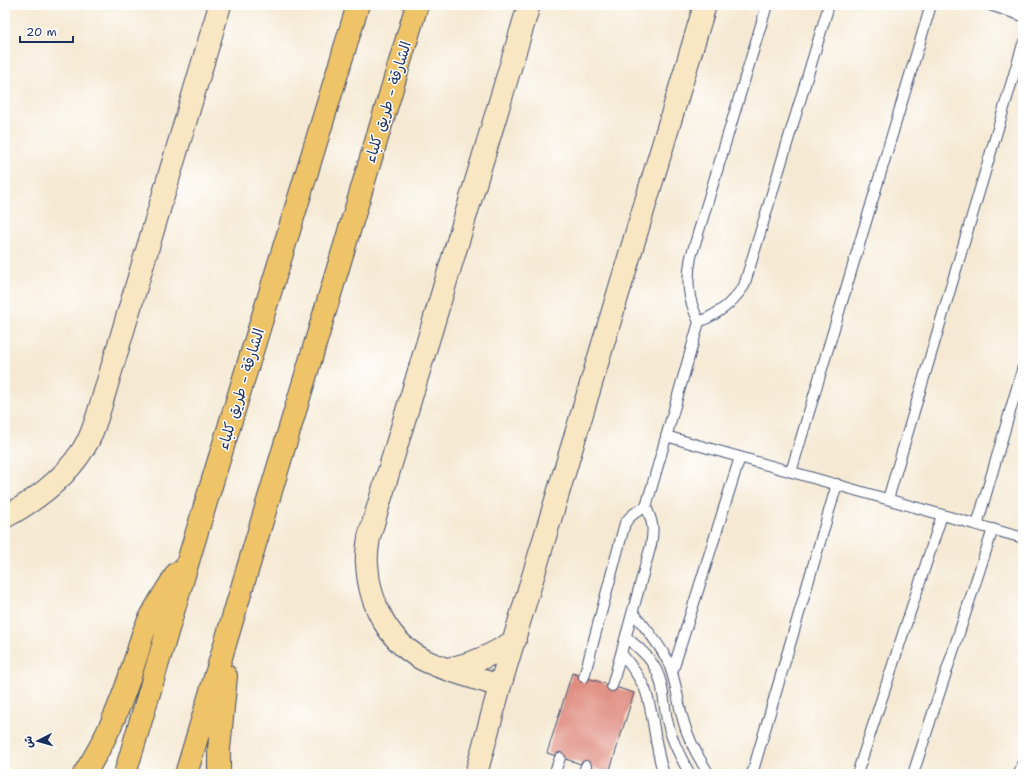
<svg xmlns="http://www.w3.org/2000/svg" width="1028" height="779" viewBox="0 0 1028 779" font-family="'Shantell Sans','Playpen Sans Arabic',sans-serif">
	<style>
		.building { fill: #e08e82 }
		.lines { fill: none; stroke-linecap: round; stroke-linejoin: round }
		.lane-casing { stroke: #3c4b70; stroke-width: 12 }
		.secondary-casing { stroke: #3c4b70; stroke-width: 24 }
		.highway-casing { stroke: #3c4b70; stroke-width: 24 }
		.lane { stroke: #fff; stroke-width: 10 }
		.secondary { stroke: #f9e7c3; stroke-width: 22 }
		.highway { stroke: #efc469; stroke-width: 22 }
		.labels { text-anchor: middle; stroke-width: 3; stroke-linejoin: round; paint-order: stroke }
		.street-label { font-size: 15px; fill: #1b2f5e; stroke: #fff }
	</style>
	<rect width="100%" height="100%" fill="#fff"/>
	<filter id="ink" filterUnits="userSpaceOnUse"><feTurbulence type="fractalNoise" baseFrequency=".025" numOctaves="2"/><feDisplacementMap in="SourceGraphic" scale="8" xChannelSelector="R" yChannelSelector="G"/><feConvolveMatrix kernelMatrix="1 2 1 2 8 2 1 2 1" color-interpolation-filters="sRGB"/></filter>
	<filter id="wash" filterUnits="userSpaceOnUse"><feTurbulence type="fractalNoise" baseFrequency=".012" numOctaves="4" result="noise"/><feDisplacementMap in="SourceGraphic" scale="16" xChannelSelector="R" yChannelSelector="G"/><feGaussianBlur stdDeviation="0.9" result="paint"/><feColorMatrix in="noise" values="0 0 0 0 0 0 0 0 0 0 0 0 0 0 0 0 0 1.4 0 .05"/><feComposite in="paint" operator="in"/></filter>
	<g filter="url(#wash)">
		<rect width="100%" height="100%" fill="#f5e9d3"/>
		<g id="blocks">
			<path class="building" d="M 572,673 L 634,693 L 609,773 L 547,753 Z"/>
		</g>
	</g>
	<g filter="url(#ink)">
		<use href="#blocks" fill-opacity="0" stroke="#3c4b70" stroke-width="1"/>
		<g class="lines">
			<defs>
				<path id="lane" d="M 990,5 L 1023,16
					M 699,322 C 720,313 731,304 744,286 L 829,5
					M 666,436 L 1023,538
					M 791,472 L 931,5
					M 888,499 L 1023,44
					M 977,525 L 1023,367
					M 633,612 C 645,628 660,644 668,662 C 676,679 677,698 682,716 C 687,737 697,756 709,774
					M 626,637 C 635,645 646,653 652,663 C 664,680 663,700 667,720 C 671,739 680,757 690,774
					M 621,653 C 630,664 639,676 645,689 C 655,716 654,747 664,774
					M 672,673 L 740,457
					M 584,677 L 625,523 C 631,515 636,511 646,507
					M 612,686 L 651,545 C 654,529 653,522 646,507 L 699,322 C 688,299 686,283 691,257 L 767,5
					M 554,774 L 560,758
					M 583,774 L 586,766
					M 752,774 L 837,484
					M 857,774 L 942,515
					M 913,774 L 993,529
					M 1019,774 L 1023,762"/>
				<path id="secondary" d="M 5,517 C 40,498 71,474 89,439 C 95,426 99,411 103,398 L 220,5
					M 447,669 C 473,664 494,655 515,640
					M 500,686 C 476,678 451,672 428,662 C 390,645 369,605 367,564 C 366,555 368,546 369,537 L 529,5
					M 476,774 L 500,686 L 705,5"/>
				<path id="highway" d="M 84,774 C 107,739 123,700 135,660 C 138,652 140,642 143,634 C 151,612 165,593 177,573
					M 125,774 L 192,548 L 358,5
					M 186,774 L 417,5
					M 219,774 L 219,749 L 226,676"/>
			</defs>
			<use href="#lane" class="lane-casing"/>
			<use href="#secondary" class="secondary-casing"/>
			<use href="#highway" class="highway-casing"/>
			<use href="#lane" class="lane"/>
			<use href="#secondary" class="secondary"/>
			<use href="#highway" class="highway"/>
		</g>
	</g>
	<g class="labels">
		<g class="street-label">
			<text transform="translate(388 102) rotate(-73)" y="5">الشارقة - طريق كلباء</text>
			<text transform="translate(241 389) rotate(-73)" y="5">الشارقة - طريق كلباء</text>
		</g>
	</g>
	<rect width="1028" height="779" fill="none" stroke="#fff" stroke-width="20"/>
	<g transform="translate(38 741) rotate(264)" stroke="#ffffff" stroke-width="3" paint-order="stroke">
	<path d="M0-3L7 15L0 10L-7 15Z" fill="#1b2f5e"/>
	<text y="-6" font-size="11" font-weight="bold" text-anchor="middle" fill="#1b2f5e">ش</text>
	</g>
	<path d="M20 36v6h53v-6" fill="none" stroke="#1b2f5e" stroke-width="2"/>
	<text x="26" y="36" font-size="12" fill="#1b2f5e" stroke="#ffffff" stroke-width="3" paint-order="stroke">20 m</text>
</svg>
